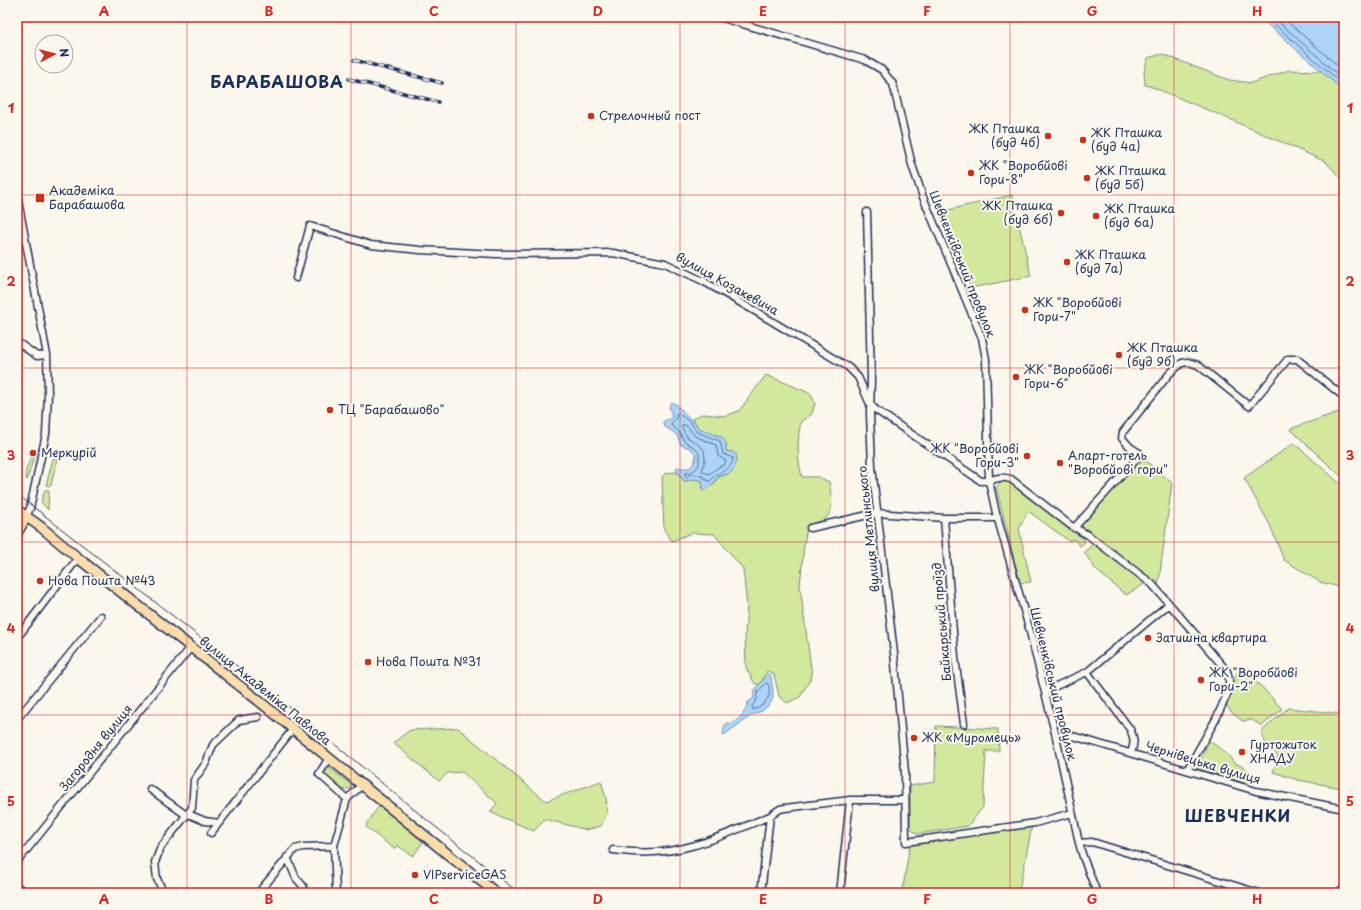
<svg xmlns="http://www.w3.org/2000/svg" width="1361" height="910" viewBox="0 0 1361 910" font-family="'Playpen Sans',sans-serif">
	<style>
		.green { fill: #d2e89d; stroke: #768c7e }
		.water { fill: #add4f7; stroke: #7392ba }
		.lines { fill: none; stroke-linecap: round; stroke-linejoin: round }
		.shore { stroke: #55719b; stroke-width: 1 }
		.minor-casing { stroke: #1b2f5e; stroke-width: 9 }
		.primary-casing { stroke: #1b2f5e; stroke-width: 12 }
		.minor { stroke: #fbf7ec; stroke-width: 6 }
		.primary { stroke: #faddab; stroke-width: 9 }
		.tram { stroke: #1b2f5e; stroke-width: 1 }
		.rail-casing { stroke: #1b2f5e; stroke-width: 3.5 }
		.rail { stroke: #fbf7ec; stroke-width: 2; stroke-dasharray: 6; stroke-linecap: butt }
		.grid { fill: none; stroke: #d62828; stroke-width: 1; stroke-opacity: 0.55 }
		.poi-dot { fill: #c8321e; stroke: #fbf7ec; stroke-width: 1.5 }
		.labels { text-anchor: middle; stroke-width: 4; stroke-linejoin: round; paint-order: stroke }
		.poi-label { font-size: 12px; fill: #1b2f5e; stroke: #fbf7ec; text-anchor: start }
		.street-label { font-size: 12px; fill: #1b2f5e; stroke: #fbf7ec }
		.district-label { font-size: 16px; font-weight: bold; letter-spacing: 1px; fill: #1b2f5e; stroke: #fbf7ec }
		.neatline { fill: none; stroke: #d62828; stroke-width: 1.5 }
		.grid-label { font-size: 13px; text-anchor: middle; font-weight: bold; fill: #d62828 }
	</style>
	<rect width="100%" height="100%" fill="#fbf7ec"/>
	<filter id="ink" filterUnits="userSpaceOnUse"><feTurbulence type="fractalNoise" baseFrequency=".025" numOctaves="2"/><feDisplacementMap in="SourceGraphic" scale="8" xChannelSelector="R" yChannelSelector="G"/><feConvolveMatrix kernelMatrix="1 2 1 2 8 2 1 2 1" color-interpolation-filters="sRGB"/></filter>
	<g filter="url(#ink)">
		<path class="green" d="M 1162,54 L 1229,80 L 1251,83 L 1289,70 L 1321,71 L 1335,83 L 1344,94 L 1344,182 L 1326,162 L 1227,118 L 1152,87 L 1145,85 L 1144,72 L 1148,58 Z
			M 1012,195 L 1031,276 L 971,288 L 939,212 Z
			M 766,375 L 810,393 L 815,403 L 812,414 L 801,421 C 797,440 797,458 802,477 L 819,477 L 829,482 C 831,493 835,511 825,519 C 821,522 813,524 807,527 L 804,545 L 800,586 L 812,676 L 800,697 L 787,703 L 779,696 L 774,674 L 767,671 L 760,685 L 755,684 L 746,668 L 745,635 L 747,607 L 743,569 L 714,534 L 691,533 L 672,541 L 664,530 L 662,477 L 666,473 L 677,472 L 684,481 L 687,481 L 691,479 L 700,480 L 704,484 L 702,490 L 714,484 L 717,478 L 730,473 L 735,465 L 732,452 L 726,451 L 726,443 L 718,435 L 711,434 L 699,428 L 692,419 L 702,414 L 726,416 L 739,411 Z
			M 1344,410 L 1344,479 L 1290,429 Z
			M 1294,443 L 1344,487 L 1344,588 L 1320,582 L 1284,560 L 1270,525 L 1244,478 Z
			M 32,455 L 34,457 L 27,480 C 23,472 29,463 32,455 Z
			M 55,458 L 57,459 L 51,486 L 46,485 L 53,459 Z
			M 1139,460 L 1145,460 L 1172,483 L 1158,588 L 1078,528 Z
			M 1003,480 L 1007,480 L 1014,485 L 1057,519 L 1085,540 L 1084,543 L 1080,546 L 1074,539 L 1069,541 L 1028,511 L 1019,529 L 1031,582 L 1020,583 L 996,487 Z
			M 45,490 L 49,490 L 49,492 L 48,510 L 41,502 Z
			M 1093,544 L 1146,583 L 1126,595 L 1096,570 L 1084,552 Z
			M 1244,672 L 1262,687 L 1282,709 L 1262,726 L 1252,720 L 1242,721 C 1238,717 1231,713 1228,708 C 1222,698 1232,682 1237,673 Z
			M 1288,708 L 1344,714 L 1344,787 L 1342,788 L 1298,780 L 1273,772 L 1278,756 L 1265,742 L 1261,732 Z
			M 936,726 L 998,729 L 999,751 L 986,751 L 983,807 L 968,826 L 918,834 L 913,831 L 910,827 L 910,786 L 935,782 Z
			M 458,728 L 546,801 L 601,781 L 606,798 L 607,814 L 601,826 L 587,830 L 544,819 L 534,831 L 490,812 L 497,803 L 462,772 L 448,773 L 439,781 L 393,743 L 410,730 Z
			M 1209,740 L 1228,755 L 1234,763 L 1242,766 L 1258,778 L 1252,785 L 1197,768 Z
			M 327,768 L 329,768 L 351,785 L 351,788 L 343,790 L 324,774 Z
			M 379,806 L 424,841 L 413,856 L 397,845 L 394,849 L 366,827 L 367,823 Z
			M 1032,825 L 1024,868 L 1018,893 L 902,893 L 910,845 Z"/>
		<path class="water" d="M 1259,17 L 1344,17 L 1344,94 L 1335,83 Z
			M 671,403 L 675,403 L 699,428 L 723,438 L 726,443 L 726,451 L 732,452 L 736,454 C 738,461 735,468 730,473 C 727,475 721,475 717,478 C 713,484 709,488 702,491 L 703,481 L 695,479 L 684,481 L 676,469 L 677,467 C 689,470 695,468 696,454 L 690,448 L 681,445 L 676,434 L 665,427 L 663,423 L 664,421 L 671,418 L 672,416 L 669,407 Z
			M 768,674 L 771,676 L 773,693 L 773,698 L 770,704 L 762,711 L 752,715 L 724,735 L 723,734 L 724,728 L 726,723 C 736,726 747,711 748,702 L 754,698 L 753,692 Z"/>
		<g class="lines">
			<path class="shore" d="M 1266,17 L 1338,80 L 1344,88
				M 1273,17 L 1344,80
				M 1282,17 L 1344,71
				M 677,414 L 679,414 L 690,422 L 697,432 L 720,441 L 723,454 L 733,458 C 732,473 718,469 710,481 L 708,481 L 702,476 L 690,474 L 687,477 L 685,475 L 685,473 L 690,473 L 696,469 L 699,465 L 699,452 L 695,448 L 684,441 L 679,432 L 671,425 L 671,423 L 675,420 Z
				M 683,425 L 687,426 L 695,436 L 716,445 L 718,456 L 726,461 L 724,465 L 717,468 L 709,474 L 702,471 L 705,459 L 704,450 L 698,444 L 687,437 L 682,428 Z
				M 767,683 L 769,686 L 769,697 L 762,706 L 753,710 L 752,706 L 757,700 L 757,693 L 765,684 Z"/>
			<defs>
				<path id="minor" d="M 719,17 L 865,60 L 882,70 L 893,84 L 912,165 L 923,197 L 982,338 L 986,359 L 989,481 L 996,513 L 1029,628 L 1056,737 L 1079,843 L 1083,857 L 1097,893
					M 17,195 L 47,355 L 48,394 L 46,434 L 30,508 L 26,517
					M 867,212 L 871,378 L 870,414 L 872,467 L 894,653 L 905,772 L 906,842 L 1035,823 L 1072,813
					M 296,278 L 310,226 L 371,245 L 420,250 L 496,254 L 613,253 L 665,263 L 703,281 L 760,314 L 848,367 L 858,377 L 870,404 L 876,410 L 981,481 C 995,481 996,475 1011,479 L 1070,525 L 1088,535 L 1152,584 L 1227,671 L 1229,680 L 1229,690 L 1216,719 L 1187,770
					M 17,342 L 37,356 L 47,355
					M 944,518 L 955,657 L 964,724
					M 810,528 L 877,513 L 944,518 L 998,518
					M 1074,528 L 1141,454 L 1130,447 L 1122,438 L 1123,432 L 1170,373 L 1182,363 L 1188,362 L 1198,365 L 1249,406 L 1288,359 L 1297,359 L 1344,397
					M 17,638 L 78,558
					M 1087,672 L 1130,729 C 1134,738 1135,743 1131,753
					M 1045,691 L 1087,672 L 1169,604
					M 17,719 L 101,616
					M 1056,737 L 1073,736 L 1256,791 L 1344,809
					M 329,758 L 319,774 L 347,799
					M 150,789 L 186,815
					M 188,814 L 205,821 L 219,823
					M 211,833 L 293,729
					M 1079,843 L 1092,842 L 1259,893
					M 613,850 C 640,854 669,853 695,845 C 720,838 745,826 770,816 L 780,809 L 785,808 L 850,800 L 905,800
					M 287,857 L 296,878 L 303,886 L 304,893
					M 17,862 L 191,647
					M 17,886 L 26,893
					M 164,893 L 157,879 L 155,862 L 161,847 L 192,808 L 194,780 L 206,763 L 213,745 L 235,724 L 239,720 L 258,717
					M 258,893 L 295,849 L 303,847 L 334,846
					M 336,893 L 334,846 L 347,799 L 362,785
					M 761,893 L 770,816
					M 840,893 L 850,800
					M 1337,893 L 1344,888"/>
				<path id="primary" d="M 17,510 L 41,527 L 78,558 L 264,705 L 362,785 L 496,893
					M 17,533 L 26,517"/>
			</defs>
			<use href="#minor" class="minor-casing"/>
			<use href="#primary" class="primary-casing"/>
			<use href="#minor" class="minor"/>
			<use href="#primary" class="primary"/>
			<path class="tram" d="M 17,494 L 283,702 L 427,820 L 519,893"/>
			<defs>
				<path id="rail" d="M 354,60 L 442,83
					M 349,79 L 438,102"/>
			</defs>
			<use href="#rail" class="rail-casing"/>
			<use href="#rail" class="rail"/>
		</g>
	</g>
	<path class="grid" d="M 187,17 L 187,893M 351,17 L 351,893M 516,17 L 516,893M 680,17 L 680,893M 845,17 L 845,893M 1010,17 L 1010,893M 1174,17 L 1174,893M 17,195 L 1344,195M 17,368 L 1344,368M 17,542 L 1344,542M 17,715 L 1344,715"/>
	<g class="poi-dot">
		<circle cx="591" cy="116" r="4"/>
		<circle cx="1048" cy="136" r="4"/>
		<circle cx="1083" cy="140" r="4"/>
		<circle cx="971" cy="173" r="4"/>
		<circle cx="1087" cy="178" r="4"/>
		<rect x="35" y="193" width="10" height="10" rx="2"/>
		<circle cx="1061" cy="213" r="4"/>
		<circle cx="1096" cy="216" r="4"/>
		<circle cx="1067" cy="262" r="4"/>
		<circle cx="1025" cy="310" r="4"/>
		<circle cx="1119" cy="355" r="4"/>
		<circle cx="1016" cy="377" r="4"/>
		<circle cx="330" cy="410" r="4"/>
		<circle cx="33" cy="453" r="4"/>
		<circle cx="1027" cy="456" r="4"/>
		<circle cx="1060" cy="463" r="4"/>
		<circle cx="40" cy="581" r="4"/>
		<circle cx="1148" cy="638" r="4"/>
		<circle cx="368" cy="662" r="4"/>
		<circle cx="1201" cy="680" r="4"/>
		<circle cx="914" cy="738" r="4"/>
		<circle cx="1242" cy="752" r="4"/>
		<circle cx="415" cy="875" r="4"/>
	</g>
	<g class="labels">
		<g class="poi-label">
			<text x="599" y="120">Стрелочный пост</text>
			<text x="1040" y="133" text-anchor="end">ЖК Пташка<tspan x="1040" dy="14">(буд 4б)</tspan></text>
			<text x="1091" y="137">ЖК Пташка<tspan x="1091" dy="14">(буд 4а)</tspan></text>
			<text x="979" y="170">ЖК "Воробйові<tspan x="979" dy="14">Гори-8"</tspan></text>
			<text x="1095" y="175">ЖК Пташка<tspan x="1095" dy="14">(буд 5б)</tspan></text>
			<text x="49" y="195">Академіка<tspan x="49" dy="14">Барабашова</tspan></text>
			<text x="1053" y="210" text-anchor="end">ЖК Пташка<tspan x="1053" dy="14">(буд 6б)</tspan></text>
			<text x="1104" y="213">ЖК Пташка<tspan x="1104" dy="14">(буд 6а)</tspan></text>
			<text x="1075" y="259">ЖК Пташка<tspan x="1075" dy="14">(буд 7а)</tspan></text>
			<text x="1033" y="307">ЖК "Воробйові<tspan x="1033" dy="14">Гори-7"</tspan></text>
			<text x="1127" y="352">ЖК Пташка<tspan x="1127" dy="14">(буд 9б)</tspan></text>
			<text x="1024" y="374">ЖК "Воробйові<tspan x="1024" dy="14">Гори-6"</tspan></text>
			<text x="338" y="414">ТЦ "Барабашово"</text>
			<text x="1019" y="453" text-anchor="end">ЖК "Воробйові<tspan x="1019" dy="14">Гори-3"</tspan></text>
			<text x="41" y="457">Меркурій</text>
			<text x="1068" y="460">Апарт-готель<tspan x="1068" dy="14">"Воробйові гори"</tspan></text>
			<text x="48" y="585">Нова Пошта №43</text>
			<text x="1156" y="642">Затишна квартира</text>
			<text x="376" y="666">Нова Пошта №31</text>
			<text x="1209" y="677">ЖК "Воробйові<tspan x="1209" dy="14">Гори-2"</tspan></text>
			<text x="922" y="742">ЖК «Муромець»</text>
			<text x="1250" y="749">Гуртожиток<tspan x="1250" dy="14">ХНАДУ</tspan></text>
			<text x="423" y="879">VIPserviceGAS</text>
		</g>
		<g class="street-label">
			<text transform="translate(962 264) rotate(68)" y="4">Шевченківський провулок</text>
			<text transform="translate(727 284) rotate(29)" y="4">вулиця Козакевича</text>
			<text transform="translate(869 529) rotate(-96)" y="4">вулиця Метлинського</text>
			<text transform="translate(942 622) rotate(-95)" y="4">Байкарський проїзд</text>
			<text transform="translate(1053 684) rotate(76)" y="4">Шевченківський провулок</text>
			<text transform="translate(265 691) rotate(39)" y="4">вулиця Академіка Павлова</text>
			<text transform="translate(96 748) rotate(-51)" y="4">Загородня вулиця</text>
			<text transform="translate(1203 763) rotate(17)" y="4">Чернівецька вулиця</text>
		</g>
		<g class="district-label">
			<text x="277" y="88">БАРАБАШОВА</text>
			<text x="1238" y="822">ШЕВЧЕНКИ</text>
		</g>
	</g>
	<rect width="1361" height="910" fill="none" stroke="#fbf7ec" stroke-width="44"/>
	<g transform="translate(54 54) rotate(83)"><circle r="19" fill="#fbf7ec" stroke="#a1a7b3"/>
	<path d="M0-3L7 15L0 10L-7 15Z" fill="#c8321e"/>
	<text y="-6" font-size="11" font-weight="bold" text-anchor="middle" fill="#1b2f5e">N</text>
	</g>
	<rect x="22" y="22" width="1317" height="866" class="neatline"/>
	<g class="grid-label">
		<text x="104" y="16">A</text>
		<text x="269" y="16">B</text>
		<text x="434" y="16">C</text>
		<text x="598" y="16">D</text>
		<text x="763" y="16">E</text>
		<text x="927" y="16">F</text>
		<text x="1092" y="16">G</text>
		<text x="1257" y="16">H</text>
		<text x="11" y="113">1</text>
		<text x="1350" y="113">1</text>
		<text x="11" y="286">2</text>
		<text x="1350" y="286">2</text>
		<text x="11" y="460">3</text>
		<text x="1350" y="460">3</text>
		<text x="11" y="633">4</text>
		<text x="1350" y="633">4</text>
		<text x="11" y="806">5</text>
		<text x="1350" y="806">5</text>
		<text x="104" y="904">A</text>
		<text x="269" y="904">B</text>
		<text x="434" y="904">C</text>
		<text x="598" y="904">D</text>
		<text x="763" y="904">E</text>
		<text x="927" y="904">F</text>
		<text x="1092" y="904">G</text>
		<text x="1257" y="904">H</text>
	</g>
</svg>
